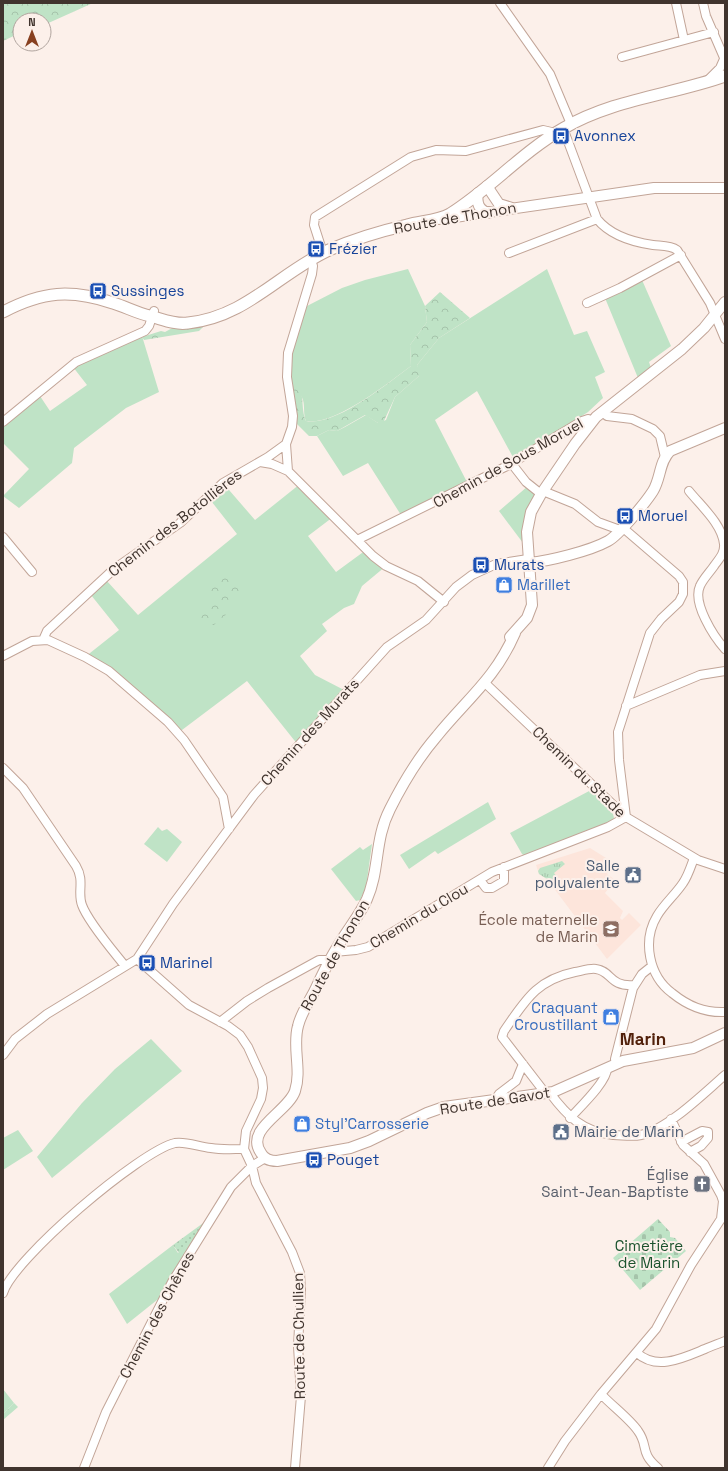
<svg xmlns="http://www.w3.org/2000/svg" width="728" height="1471" viewBox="0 0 728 1471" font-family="'Space Grotesk',sans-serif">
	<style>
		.built { fill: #fde5db }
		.grass { fill: #bfe3c6 }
		.forest { fill: url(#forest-crowns) }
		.cemetery { fill: url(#cemetery-stones) }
		.park { fill: url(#park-tufts) }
		.garden { fill: url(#garden-dots) }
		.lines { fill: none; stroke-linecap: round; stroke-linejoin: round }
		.minor-casing { stroke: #c2a598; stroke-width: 10 }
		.tertiary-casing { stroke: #c2a598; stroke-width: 12 }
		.secondary-casing { stroke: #c2a598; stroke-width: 13 }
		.minor { stroke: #fff; stroke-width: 8 }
		.tertiary { stroke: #fff; stroke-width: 10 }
		.secondary { stroke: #fff; stroke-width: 11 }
		.labels { text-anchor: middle; stroke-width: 4; stroke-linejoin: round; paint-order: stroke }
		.transit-label { font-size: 15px; fill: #164399; stroke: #fcf0ea; text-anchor: start }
		.street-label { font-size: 15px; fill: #40342e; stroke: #fcf0ea }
		.shop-label { font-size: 15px; fill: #366cbe; stroke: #fcf0ea; text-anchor: start }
		.service-label { font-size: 15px; fill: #4e5e75; stroke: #fcf0ea; text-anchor: end }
		.education-label { font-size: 15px; fill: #785e54; stroke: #fcf0ea; text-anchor: end }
		.worship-label { font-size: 15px; fill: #5b616d; stroke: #fcf0ea; text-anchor: end }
		.park-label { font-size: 15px; fill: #1a522d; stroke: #fcf0ea }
		.quarter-label { font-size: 17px; font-weight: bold; fill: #51200a; stroke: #fcf0ea }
	</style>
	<defs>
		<pattern id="forest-crowns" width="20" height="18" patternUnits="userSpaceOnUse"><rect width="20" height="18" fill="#bfe3c6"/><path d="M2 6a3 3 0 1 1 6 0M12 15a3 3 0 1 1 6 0" fill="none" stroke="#a5c3aa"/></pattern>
		<pattern id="cemetery-stones" width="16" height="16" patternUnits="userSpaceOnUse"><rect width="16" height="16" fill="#bfe3c6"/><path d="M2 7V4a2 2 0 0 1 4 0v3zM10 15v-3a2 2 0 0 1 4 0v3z" fill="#a5c3aa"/></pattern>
		<pattern id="park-tufts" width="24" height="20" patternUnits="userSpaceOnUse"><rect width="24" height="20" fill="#bfe3c6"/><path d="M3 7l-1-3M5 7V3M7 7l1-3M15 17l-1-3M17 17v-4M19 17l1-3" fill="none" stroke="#a5c3aa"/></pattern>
		<pattern id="garden-dots" width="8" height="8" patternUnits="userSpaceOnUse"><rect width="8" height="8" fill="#bfe3c6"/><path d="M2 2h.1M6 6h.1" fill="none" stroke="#a5c3aa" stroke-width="1.8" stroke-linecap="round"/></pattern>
	</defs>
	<rect width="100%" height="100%" fill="#fcf0ea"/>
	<path class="built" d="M 590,848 L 614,863 L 607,874 L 615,880 L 605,893 L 623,911 L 620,918 L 622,920 L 629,913 L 641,925 L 607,959 L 547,879 L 539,874 L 536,865 Z"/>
	<path class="grass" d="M 408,269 L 425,306 L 427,322 L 410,345 L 411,366 C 388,383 335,426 306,421 C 303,414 305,407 303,400 C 301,393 295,388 292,381 C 283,360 300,326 307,306 L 342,288 L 365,280 Z
		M 547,269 L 574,335 L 587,331 L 605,372 L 595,377 L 603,398 L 588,412 L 514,459 L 477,391 L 435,420 L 468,484 L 401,515 L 368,463 L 343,476 L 317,436 L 329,430 L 337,431 L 345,427 L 366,415 L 378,423 L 386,420 L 395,397 L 419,376 L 417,365 L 439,338 Z
		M 642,280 L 671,346 L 649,362 L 651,368 L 638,378 L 605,298 Z
		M 142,336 L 159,392 L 126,408 L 74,448 L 72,463 L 19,508 L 3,496 L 29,469 L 3,443 L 3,422 L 38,393 L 50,411 L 87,385 L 73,367 Z
		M 223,483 L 255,520 L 300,484 L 333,517 L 308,536 L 336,572 L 366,550 L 386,566 L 362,586 L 354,604 L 344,608 L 322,624 L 327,631 L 300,656 L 315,675 L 346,691 L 298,745 L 247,681 L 178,733 L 163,717 L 85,657 L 119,630 L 91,595 L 106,580 L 138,615 L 237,534 L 208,497 Z
		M 528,486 L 536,494 L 523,543 L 499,511 Z
		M 591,790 L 612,810 L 614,818 L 612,821 L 525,856 L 522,854 L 510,833 Z
		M 488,802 L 496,819 L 438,854 L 435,851 L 409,869 L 400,855 Z
		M 158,827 L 162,831 L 167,829 L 182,842 L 167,862 L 144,844 Z
		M 372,844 L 366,887 L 360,900 L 356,901 L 331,869 L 360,847 L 363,850 Z
		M 151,1039 L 182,1071 L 52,1178 L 37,1157 L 82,1103 L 115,1069 Z
		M 18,1130 L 33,1151 L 3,1170 L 3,1138 Z
		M 196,1239 L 162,1296 L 127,1324 L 109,1294 L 173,1245 L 178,1253 Z
		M 3,1389 L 14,1403 L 3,1414 Z"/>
	<path class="forest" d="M 3,3 L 93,3 L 44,25 L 44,20 L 20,20 L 20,33 L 3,41 Z
		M 440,292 L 470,318 L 439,338 L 417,365 L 419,370 L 419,376 L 395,397 L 383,423 L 378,423 L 365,415 L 337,431 L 329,430 L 317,436 L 309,436 L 297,424 L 297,415 L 292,381 L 295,380 C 306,393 300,407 306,421 C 335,427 388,383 411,366 L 410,345 L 427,322 L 425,306 Z
		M 202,325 L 203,327 L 199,331 L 144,340 L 142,337 L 161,331 L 165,332 L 176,326 Z
		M 227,575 L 237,578 L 243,586 L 236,598 L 227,600 L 228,613 L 214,625 L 203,625 L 199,620 L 201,613 L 212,603 L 210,588 L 219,576 Z
		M 14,1403 L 18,1407 L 3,1420 L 3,1414 Z"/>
	<path class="cemetery" d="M 658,1219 L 670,1232 L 670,1237 L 675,1238 L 686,1251 L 640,1290 L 613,1258 Z"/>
	<path class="park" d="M 562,861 L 565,864 L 554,873 L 560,881 L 553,887 L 547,879 L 539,874 L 538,871 L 540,868 Z"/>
	<path class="garden" d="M 206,1221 L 196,1239 L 179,1253 L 173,1245 Z"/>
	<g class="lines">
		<defs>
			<path id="minor" d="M 500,3 L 550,74 L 571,124
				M 676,3 L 684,40
				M 703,3 L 706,16 L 725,60
				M 622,57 L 714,32
				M 708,80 L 720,68 L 724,59
				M 563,128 L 597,219 C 610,235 632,242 653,245 C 661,246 670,245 677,250 L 710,303 L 725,339
				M 323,253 L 314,225 L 315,217 L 411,157 L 436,150 L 466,151 L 543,130 L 556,133
				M 509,253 L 597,219
				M 311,260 L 313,266 L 312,274 L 288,353 L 287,377 L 293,416 L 292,427 L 286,444 L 288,471 L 373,556 L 386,566 L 418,581 L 444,602
				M 587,303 L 620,288 L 681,255
				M 602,412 L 607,416 L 632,419 L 653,429 L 660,436 L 665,457
				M 3,422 L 76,362 L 145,331 L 149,326 L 154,311
				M 260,462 L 272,464 L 288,471
				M 512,464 L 526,482 L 541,494
				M 543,491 L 575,504 L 598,522 L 620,530
				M 689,491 C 701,506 722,524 724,544 C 725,553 719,559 714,566 C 710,572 703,579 700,586 C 692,603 714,637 725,649
				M 622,527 L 679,576 L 683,582 L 683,594 L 679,602 L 661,619 L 650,633 L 618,732 L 619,760 L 626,817
				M 3,537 L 32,572
				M 357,540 L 507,466 L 582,421 L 588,419 L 593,421
				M 43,640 L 47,631 L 114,569 L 180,523 L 223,483 L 268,457 L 286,444
				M 3,656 L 32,641 L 48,640 L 85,657 L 109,671 L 168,722 L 184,740 L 223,797 L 229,829
				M 485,683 L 626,817 L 698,860 L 725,869
				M 626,706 L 700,675 L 725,671
				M 3,768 L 23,788 L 76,866 C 85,881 77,892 82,905 C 88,922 114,952 125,966
				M 694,858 C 691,866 688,876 683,883 C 675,895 664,904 657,916 C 642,941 649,976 672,993 C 688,1006 704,1013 725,1012
				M 480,880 L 486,888 L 492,888 L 504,881 L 504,867
				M 334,952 L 356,950 L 368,947 L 492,872 L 608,827 L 626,817
				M 137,959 L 189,1005 L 228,1026 L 240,1035 L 248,1047 L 262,1078 L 263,1088 L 261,1099 L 246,1131 L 244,1149 L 252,1166 L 256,1183 L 292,1252 L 300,1273 L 301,1290 L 298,1346 L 301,1396 L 295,1468
				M 220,1022 L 247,1001 L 268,988 L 319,960 L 330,960
				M 3,1055 L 15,1039 L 47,1014 L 137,959 L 173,904 L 254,795 L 387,647 L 426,620 L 456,587 L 472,575 L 496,564 L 528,559
				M 616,1064 L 615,1059 L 633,988 L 642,974 L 652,966
				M 550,1093 C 567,1116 583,1132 613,1135 C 622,1135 632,1137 641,1135 C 668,1129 704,1093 725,1075
				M 546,1094 L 502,1037 L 504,1031 C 525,1001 536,980 575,972 C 581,971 590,968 596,969 C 612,971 609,987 634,985
				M 495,1100 L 499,1094 L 516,1081 L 523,1064
				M 570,1118 C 579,1108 608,1081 607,1068
				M 681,1142 L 702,1131 L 708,1132 L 708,1138 L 701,1146 L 690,1152
				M 3,1293 C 13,1259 140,1151 175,1143 C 186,1141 199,1147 211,1148 C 222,1150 233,1149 244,1149
				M 637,1353 C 657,1371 683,1358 705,1349 C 711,1346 718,1344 725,1341
				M 601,1394 C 611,1405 630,1419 638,1431 C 649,1446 639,1452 658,1468
				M 84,1468 L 106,1412 L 172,1282 L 231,1187 L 252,1166 L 265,1158
				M 548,1468 L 565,1441 L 601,1394 L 656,1329 L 691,1265 L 721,1219 L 723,1201 L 721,1195 L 704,1164 L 683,1145 L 671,1119"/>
			<path id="tertiary" d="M 487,186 L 499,204 L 512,208
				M 478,193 C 476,203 479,211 489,213
				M 441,219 L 654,188 L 725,188
				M 529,563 C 549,561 590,551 608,541 C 619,535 646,502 653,491 C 661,478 659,462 670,451 L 725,428
				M 515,633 C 495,679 467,699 437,736 C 418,758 403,783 390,809 C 374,840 380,870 367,899 C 360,915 347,930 338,946 C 329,960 322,975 315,990 C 309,1002 301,1013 298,1026 C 292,1047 302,1070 295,1091 C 288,1112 244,1129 261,1153 C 264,1159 270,1161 277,1161 L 350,1148 L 369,1141 L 427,1113 L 444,1107 L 553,1092 L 623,1061 L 693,1048 L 725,1033
				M 510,637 L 527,618 L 532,605 L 527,532 L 531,512 L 541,494 L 575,444 L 596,417 L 682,349 L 704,328 L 725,302"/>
			<path id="secondary" d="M 3,312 C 43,291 71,289 113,303 C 126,307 137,313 150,316 C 162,319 175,325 188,323 C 246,317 279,273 329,250 C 354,239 381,231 407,225 C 421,221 437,221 450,214 C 490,189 522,152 564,128 C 614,99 671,95 725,76"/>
		</defs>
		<use href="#minor" class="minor-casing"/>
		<use href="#tertiary" class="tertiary-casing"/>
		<use href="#secondary" class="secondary-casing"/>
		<use href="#minor" class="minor"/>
		<use href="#tertiary" class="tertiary"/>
		<use href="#secondary" class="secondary"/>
	</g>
	<defs>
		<symbol id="bus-square" viewBox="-11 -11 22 22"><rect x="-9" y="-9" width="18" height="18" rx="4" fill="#1a4fb4" stroke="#fcf0ea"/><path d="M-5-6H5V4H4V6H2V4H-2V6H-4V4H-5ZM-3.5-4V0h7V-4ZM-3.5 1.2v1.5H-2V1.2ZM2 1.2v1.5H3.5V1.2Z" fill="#fff"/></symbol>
		<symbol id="shop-square" viewBox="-11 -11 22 22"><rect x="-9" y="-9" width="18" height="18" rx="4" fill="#3f7fe0" stroke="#fcf0ea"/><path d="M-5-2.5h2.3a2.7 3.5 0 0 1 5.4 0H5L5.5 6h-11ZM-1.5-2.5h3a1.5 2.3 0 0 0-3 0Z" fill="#fff"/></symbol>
		<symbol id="civic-square" viewBox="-11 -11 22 22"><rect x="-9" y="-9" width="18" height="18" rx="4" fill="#5c6f8a" stroke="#fcf0ea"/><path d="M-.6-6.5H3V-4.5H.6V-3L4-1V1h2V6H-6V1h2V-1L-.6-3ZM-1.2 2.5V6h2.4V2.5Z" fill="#fff"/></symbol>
		<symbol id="school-square" viewBox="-11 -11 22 22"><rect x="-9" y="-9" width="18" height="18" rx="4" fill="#8d6e63" stroke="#fcf0ea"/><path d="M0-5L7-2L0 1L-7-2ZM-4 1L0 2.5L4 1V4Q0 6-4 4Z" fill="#fff"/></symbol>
		<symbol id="church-square" viewBox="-11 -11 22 22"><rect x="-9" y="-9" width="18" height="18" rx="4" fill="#6b7280" stroke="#fcf0ea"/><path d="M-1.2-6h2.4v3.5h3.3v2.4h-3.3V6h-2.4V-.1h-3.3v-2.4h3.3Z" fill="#fff"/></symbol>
	</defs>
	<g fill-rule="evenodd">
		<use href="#bus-square" x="551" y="126" width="20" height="20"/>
		<use href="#bus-square" x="306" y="239" width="20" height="20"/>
		<use href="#bus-square" x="88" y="281" width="20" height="20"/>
		<use href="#bus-square" x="615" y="506" width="20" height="20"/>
		<use href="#bus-square" x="471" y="555" width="20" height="20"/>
		<use href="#shop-square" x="494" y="575" width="20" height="20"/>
		<use href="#civic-square" x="623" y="865" width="20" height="20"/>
		<use href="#school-square" x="601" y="919" width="20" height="20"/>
		<use href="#bus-square" x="137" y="953" width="20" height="20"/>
		<use href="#shop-square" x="601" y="1007" width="20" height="20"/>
		<use href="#shop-square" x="292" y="1114" width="20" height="20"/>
		<use href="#civic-square" x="551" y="1122" width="20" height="20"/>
		<use href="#bus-square" x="304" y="1150" width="20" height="20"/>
		<use href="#church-square" x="692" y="1174" width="20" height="20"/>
	</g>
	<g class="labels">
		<g class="transit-label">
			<text x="574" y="141">Avonnex</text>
			<text x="329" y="254">Frézier</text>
			<text x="111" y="296">Sussinges</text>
			<text x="638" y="521">Moruel</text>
			<text x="494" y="570">Murats</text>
			<text x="160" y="968">Marinel</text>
			<text x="327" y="1165">Pouget</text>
		</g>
		<g class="street-label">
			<text transform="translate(455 218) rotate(-10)" y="5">Route de Thonon</text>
			<text transform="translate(508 463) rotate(-29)" y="5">Chemin de Sous Moruel</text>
			<text transform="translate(175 523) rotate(-38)" y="5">Chemin des Botollières</text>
			<text transform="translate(310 732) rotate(-48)" y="5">Chemin des Murats</text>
			<text transform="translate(579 772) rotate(44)" y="5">Chemin du Stade</text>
			<text transform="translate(419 916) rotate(-31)" y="5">Chemin du Clou</text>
			<text transform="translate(335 955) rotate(-61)" y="5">Route de Thonon</text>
			<text transform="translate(495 1101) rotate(-9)" y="5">Route de Gavot</text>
			<text transform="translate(157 1315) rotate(-62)" y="5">Chemin des Chênes</text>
			<text transform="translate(299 1336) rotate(-91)" y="5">Route de Chullien</text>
		</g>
		<g class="shop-label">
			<text x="517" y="590">Marillet</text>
			<text x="598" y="1013" text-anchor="end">Craquant<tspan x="598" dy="17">Croustillant</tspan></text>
			<text x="315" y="1129">Styl'Carrosserie</text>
		</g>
		<g class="service-label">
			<text x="620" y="871">Salle<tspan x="620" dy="17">polyvalente</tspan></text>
			<text x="574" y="1137" text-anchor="start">Mairie de Marin</text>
		</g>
		<g class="education-label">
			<text x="598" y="925">École maternelle<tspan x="598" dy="17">de Marin</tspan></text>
		</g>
		<g class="worship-label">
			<text x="689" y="1180">Église<tspan x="689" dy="17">Saint-Jean-Baptiste</tspan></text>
		</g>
		<g class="park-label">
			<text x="649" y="1251">Cimetière<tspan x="649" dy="17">de Marin</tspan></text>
		</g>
		<g class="quarter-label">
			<text x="643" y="1045">Marin</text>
		</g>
	</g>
	<rect width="728" height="1471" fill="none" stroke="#40342e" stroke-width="8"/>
	<g transform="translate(32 32)"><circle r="19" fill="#fcf0ea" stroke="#b1a59f"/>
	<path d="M0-3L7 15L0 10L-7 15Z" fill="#884020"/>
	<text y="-6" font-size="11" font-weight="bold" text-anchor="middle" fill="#40342e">N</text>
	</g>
</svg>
